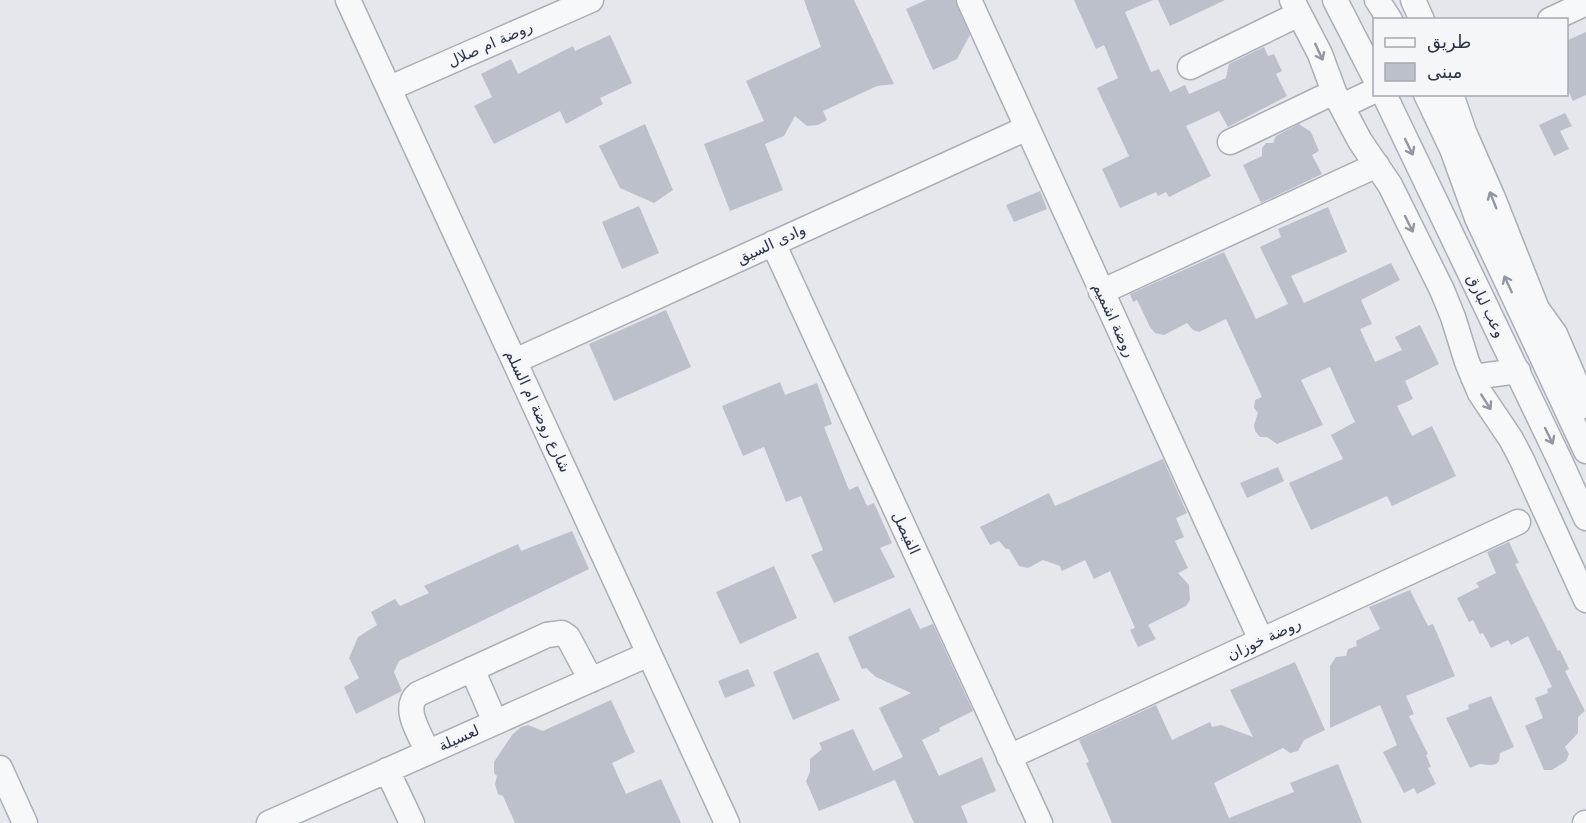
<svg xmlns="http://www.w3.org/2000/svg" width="1586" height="823" viewBox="0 0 1586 823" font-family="'DejaVu Sans','Noto Sans Arabic',sans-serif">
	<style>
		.building { fill: #bbc0ca }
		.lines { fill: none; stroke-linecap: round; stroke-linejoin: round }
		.minor-casing { stroke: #a9aeb7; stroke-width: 27 }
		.minor { stroke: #f7f8fa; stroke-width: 24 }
		.oneway { stroke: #9196a0 }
		.labels { text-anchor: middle; stroke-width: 6; stroke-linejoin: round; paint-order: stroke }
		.street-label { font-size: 15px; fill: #2b3445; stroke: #f4f6f9 }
	</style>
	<rect width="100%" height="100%" fill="#e4e7ec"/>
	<path class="building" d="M 804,0 L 854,0 L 894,84 L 877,86 L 823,111 L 827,120 L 818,125 L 807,126 L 795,116 L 784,136 L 765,144 L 783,190 L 730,211 L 704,144 L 764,121 L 746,81 L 821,47 Z
		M 926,0 L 955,0 L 970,35 L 957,59 L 933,70 L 906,9 Z
		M 1074,0 L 1153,0 L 1125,12 L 1151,72 L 1159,69 L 1170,92 L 1185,85 L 1189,94 L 1226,78 L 1229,64 L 1264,47 L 1268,56 L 1274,54 L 1282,71 L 1276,74 L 1287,96 L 1228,127 L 1219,111 L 1186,126 L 1211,176 L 1169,197 L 1166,192 L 1158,196 L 1156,192 L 1120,208 L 1102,169 L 1129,156 L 1097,88 L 1118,78 L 1104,45 L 1096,49 Z
		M 1158,0 L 1225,0 L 1170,26 Z
		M 1586,32 L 1586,95 L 1573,101 L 1566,86 L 1566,41 Z
		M 610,35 L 632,83 L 600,98 L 603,104 L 566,124 L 560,111 L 494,144 L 474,106 L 492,97 L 481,74 L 511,59 L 518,74 L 573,46 L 575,51 Z
		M 1565,113 L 1572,126 L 1560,131 L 1569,149 L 1554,156 L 1539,125 Z
		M 645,124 L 673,190 L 654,203 L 620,188 L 599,146 Z
		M 1299,124 L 1311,132 L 1319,151 L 1312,155 L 1322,174 L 1261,203 L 1243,165 L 1262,156 L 1262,148 L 1266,143 L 1273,143 L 1276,136 Z
		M 1040,191 L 1047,209 L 1014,222 L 1006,205 Z
		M 639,206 L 659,253 L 622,269 L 602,222 Z
		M 1328,207 L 1347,252 L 1291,276 L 1304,303 L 1391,263 L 1400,280 L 1361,300 L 1372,324 L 1360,329 L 1375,362 L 1402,350 L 1395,337 L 1420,325 L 1439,364 L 1405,381 L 1413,399 L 1397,406 L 1412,436 L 1432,426 L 1456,476 L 1392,506 L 1387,496 L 1311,530 L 1289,483 L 1343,459 L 1331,435 L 1355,422 L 1330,367 L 1301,380 L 1323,425 L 1277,444 L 1267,437 L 1260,437 L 1255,431 L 1254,425 L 1258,413 L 1254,408 L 1255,400 L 1262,397 L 1226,319 L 1199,332 L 1193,330 L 1187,323 L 1164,335 L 1155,333 L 1150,327 L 1137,300 L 1133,302 L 1130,294 L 1224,252 L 1256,319 L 1288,304 L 1260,247 L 1281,237 L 1278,229 Z
		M 666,310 L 691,367 L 614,401 L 589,344 Z
		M 780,382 L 785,395 L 817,383 L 832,424 L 824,427 L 849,490 L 858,486 L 867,506 L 874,503 L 892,543 L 880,548 L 895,577 L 834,603 L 811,555 L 823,550 L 801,496 L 786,502 L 764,447 L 743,456 L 722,406 Z
		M 1163,459 L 1187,513 L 1176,518 L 1184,537 L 1175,541 L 1188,568 L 1178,573 L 1189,585 L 1190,600 L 1186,606 L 1148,625 L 1156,639 L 1138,647 L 1130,630 L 1135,628 L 1110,571 L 1094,579 L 1085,560 L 1062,571 L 1060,566 L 1043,560 L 1028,568 L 1019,566 L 1009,549 L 1006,549 L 999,541 L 990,545 L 980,527 L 1049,493 L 1055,506 Z
		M 1278,467 L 1284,481 L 1247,498 L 1240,483 Z
		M 572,531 L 589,569 L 399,661 L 394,672 L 402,691 L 356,714 L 344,687 L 359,678 L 349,658 L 358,637 L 377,625 L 371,612 L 395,599 L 400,606 L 429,593 L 424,586 L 518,544 L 521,551 Z
		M 1509,542 L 1519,563 L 1515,564 L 1558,651 L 1560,650 L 1569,669 L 1565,671 L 1585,711 L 1578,717 L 1578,733 L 1565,747 L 1569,754 L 1566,761 L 1552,770 L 1544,770 L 1525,726 L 1543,718 L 1535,698 L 1548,693 L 1547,689 L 1552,687 L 1528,636 L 1511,645 L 1508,640 L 1491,648 L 1483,633 L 1480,634 L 1473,620 L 1469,622 L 1457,598 L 1479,587 L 1476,583 L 1496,573 L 1487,552 Z
		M 774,566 L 797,618 L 740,644 L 716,592 Z
		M 1410,590 L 1428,626 L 1433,624 L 1455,676 L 1406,696 L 1414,714 L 1409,716 L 1428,754 L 1426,755 L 1431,767 L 1428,768 L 1436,784 L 1417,794 L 1414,788 L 1404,793 L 1383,752 L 1397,745 L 1380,705 L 1330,728 L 1330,666 L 1336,657 L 1346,656 L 1348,649 L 1357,646 L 1356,641 L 1380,629 L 1369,607 Z
		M 910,608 L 920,629 L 933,624 L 973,711 L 939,728 L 940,731 L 922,740 L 939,776 L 982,757 L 996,791 L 961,806 L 968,823 L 914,823 L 895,780 L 819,811 L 806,781 L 810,772 L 810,759 L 822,749 L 819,743 L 853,729 L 873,771 L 903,757 L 879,708 L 911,693 L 876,677 L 866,668 L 862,669 L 848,637 Z
		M 818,652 L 840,700 L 793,720 L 773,672 Z
		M 1295,662 L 1325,730 L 1304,740 L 1298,751 L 1290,753 L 1283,748 L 1214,783 L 1229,818 L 1294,792 L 1290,783 L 1338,764 L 1362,823 L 1112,823 L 1086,763 L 1089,762 L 1079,740 L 1156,705 L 1172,740 L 1210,722 L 1212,727 L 1221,725 L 1253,737 L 1230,690 Z
		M 748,669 L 755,686 L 725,698 L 718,681 Z
		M 1491,696 L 1514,747 L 1500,753 L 1499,761 L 1496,764 L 1491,765 L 1479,764 L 1470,768 L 1446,718 L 1469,709 L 1468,705 Z
		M 611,700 L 635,752 L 612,763 L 626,794 L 661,779 L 681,823 L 515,823 L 503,796 L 498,794 L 495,784 L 497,776 L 494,773 L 494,762 L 512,735 L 521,727 L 528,725 L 543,731 Z"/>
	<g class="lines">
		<defs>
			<path id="minor" d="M 348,0 L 727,823
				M 969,0 L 1261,640
				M 1292,0 L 1320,54 L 1334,92 L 1360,141 L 1390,185 L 1442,290 L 1453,317 L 1467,362 L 1480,393 L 1511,439 L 1521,458 L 1586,600
				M 1335,0 L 1374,76
				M 1377,0 L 1390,20
				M 1413,0 L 1422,20
				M 1550,20 L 1586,3
				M 1190,67 L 1299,14
				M 390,88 L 591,0
				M 1384,94 L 1561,463 L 1586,518
				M 1426,94 L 1452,149 L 1477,218 L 1586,451
				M 1451,94 L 1464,132 L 1493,198 L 1537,309 L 1555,334 L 1586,406
				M 1342,106 L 1374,91
				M 1230,142 L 1334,92
				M 773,243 L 1040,823
				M 1101,292 L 1377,165
				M 515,361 L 1027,128
				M 1473,377 L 1518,371
				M 472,669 L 495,722
				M 428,752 C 421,736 401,708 418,694 L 547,635 L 562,633 L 568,637 L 591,680
				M 1009,757 L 1518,522
				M 0,768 L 25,823
				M 387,770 L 412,823
				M 269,823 L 649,654
				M 1585,823 L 1586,823"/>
		</defs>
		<use href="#minor" class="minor-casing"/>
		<use href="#minor" class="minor"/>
	</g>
	<defs><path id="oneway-shaft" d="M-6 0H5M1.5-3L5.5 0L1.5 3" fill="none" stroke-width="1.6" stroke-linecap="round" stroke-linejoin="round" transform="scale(1.5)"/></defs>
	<g class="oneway">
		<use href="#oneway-shaft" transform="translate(1319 52) rotate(65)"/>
		<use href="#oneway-shaft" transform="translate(1409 147) rotate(64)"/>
		<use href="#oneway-shaft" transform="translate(1493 200) rotate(-112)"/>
		<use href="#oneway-shaft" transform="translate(1409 224) rotate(64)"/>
		<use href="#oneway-shaft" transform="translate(1508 284) rotate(-115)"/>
		<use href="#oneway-shaft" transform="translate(1486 402) rotate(57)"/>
		<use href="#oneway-shaft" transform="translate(1549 436) rotate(64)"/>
	</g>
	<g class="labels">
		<g class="street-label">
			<text transform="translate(490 44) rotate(-24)" y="5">روضة ام صلال</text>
			<text transform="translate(771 244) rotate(-25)" y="5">وادى السيق</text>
			<text transform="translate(1486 306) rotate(64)" y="5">وعب لبارق</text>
			<text transform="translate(1114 320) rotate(65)" y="5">روضة اشميم</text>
			<text transform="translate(538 411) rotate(65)" y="5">شارع روضة ام السلم</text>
			<text transform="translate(906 533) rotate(65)" y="5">الفيصل</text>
			<text transform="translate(1264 639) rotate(-25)" y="5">روضة خوزان</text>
			<text transform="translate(459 738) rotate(-24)" y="5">لعسيلة</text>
		</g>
	</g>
	<rect x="1373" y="18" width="195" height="78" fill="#f4f6f9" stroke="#a4a8b1" stroke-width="1.5"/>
	<rect x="1385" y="38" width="30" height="9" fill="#f7f8fa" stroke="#a4a8b1" stroke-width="1.5"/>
	<text x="1427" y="48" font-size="18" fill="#2b3445">طريق</text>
	<rect x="1385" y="63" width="30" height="18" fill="#bbc0ca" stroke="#a4a8b1" stroke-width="1.5"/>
	<text x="1427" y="78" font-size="18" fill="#2b3445">مبنى</text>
</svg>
